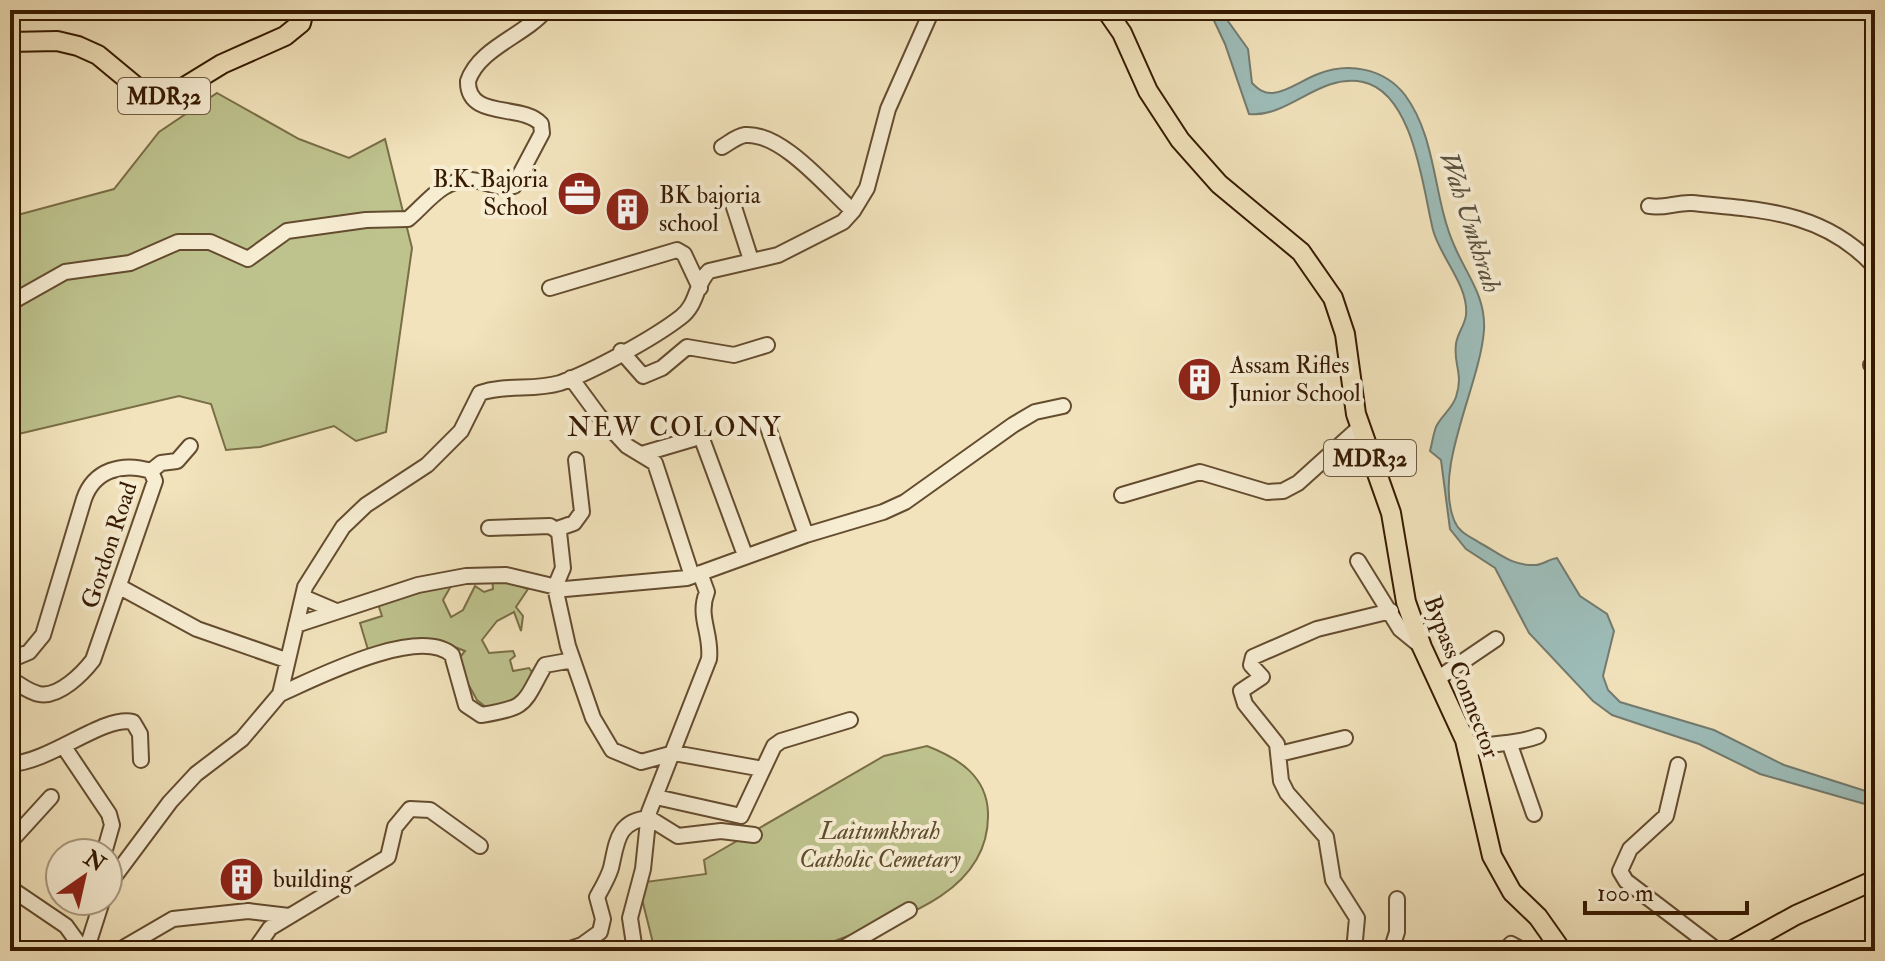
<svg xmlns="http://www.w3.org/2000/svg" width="1885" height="961" viewBox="0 0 1885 961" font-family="'IM FELL Double Pica',serif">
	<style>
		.green { fill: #bec38e; stroke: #7a6e47; stroke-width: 2 }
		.water { fill: #9dbdb9; stroke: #737b6f; stroke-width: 2 }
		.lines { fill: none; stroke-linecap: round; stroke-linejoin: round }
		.minor-casing { stroke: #644c2f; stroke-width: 18 }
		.major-casing { stroke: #351900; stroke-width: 22 }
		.minor { stroke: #f7edd3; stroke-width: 14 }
		.major { stroke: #f2e3bc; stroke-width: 18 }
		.labels { text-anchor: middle; stroke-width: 8; stroke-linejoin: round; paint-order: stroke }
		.shield { fill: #f7edd3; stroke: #6f593f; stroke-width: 2 }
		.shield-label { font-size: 22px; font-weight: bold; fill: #351900 }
		.poi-label { font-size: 24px; fill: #351900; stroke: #f7edd3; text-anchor: start }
		.street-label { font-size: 24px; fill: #351900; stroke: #f7edd3 }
		.park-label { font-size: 24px; font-style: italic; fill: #5e4c2b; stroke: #f7edd3 }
		.water-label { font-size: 26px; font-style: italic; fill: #595241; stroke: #f7edd3 }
		.neighbourhood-label { font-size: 26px; letter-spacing: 2px; fill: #351900; stroke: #f7edd3 }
	</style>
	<rect width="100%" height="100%" fill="#f2e3bc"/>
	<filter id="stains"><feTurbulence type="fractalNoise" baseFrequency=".0025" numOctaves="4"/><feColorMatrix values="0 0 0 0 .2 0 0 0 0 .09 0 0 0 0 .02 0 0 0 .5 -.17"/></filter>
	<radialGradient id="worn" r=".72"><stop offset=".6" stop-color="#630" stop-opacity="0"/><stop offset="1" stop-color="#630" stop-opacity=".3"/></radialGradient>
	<path class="green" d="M 217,93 L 299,139 L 349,158 L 385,139 L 412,248 L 386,432 L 356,441 L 334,426 L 260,447 L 226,450 L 211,404 L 179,396 L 10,436 L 10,217 L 114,189 L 159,132 Z
		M 492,576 L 528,589 L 516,607 L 523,616 L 521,631 L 514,612 L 497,621 L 482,640 L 489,653 L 513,651 L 515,656 L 510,660 L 513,671 L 529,668 L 532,672 L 522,700 L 487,708 L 477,700 L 456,662 L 465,651 C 432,636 403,645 369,653 L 360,623 L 382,616 L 377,601 L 451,586 L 443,600 L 451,617 L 463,610 L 475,586 L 484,592 L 493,589 Z
		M 927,746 C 958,758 987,776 988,813 C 990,889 907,917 848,936 C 833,941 817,949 802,951 C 759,957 700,951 655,951 L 638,883 L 706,874 L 704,860 L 884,756 Z"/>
	<path class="water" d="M 1209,10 L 1220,10 L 1248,49 L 1252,83 C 1258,89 1264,94 1273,93 C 1287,92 1304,79 1318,74 C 1348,62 1384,68 1405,95 C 1437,138 1433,198 1454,245 C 1466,274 1486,296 1484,330 C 1480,386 1433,467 1454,520 C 1459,533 1469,536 1480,543 C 1499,553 1511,566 1535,565 C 1543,565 1549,559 1557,558 L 1580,596 L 1607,614 L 1614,631 L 1603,676 L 1608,690 L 1620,702 L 1714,730 L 1784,765 L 1875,794 L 1875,807 L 1760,774 L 1699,744 L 1612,715 L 1593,701 L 1529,633 L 1495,568 L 1466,549 L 1450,529 L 1441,460 L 1430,451 C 1432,444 1433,435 1436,427 C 1441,416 1452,409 1456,397 C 1464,373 1453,365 1456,344 C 1457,334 1465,325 1466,315 C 1469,286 1440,257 1433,230 C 1423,190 1414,93 1363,82 C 1319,73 1289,118 1249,114 L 1225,44 Z"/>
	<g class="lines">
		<defs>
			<path id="minor" d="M 722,147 C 729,143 737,136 745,135 C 782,132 827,188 853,211
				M 733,204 L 751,260
				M 1649,206 C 1664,209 1677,202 1692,203 C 1762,210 1824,211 1875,267
				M 550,288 L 677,250 L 684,254 L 700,288
				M 10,303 L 65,272 L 130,263 L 178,242 L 210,242 L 248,259 L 287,231 L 366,220 L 408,219 C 427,203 443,178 471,180 C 488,181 497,190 514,186 L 542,133 L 541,124 C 522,103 467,120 468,81 C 479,48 524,36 546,10
				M 621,351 L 643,376 L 662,368 L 687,347 L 734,355 L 767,345
				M 1871,365 L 1875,365
				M 571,378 L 599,416 L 627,446 L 655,463 L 692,576
				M 766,422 L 806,535
				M 642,454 L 696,438 L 702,439 L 745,555
				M 151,471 L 161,463 L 177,461 L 190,446
				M 1122,495 L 1200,472 L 1267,492 L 1283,491 L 1298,483 L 1359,428
				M 489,528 L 550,526 L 559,532 L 563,568 L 555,587 L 568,646 L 593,718 L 612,750 L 641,762 L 674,753 L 763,769
				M 557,529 L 574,523 L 582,512 L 576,460
				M 1358,561 L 1400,629 L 1422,647
				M 120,587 L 197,629 L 286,660
				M 303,597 L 336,611
				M 296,625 L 418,585 L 466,576 L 506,575 L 565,589 L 687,578 L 806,535 L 883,512 L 905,502 L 1013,425 L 1035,412 L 1063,406
				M 10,660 L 29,652 L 43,635 L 84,499 C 94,470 122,462 151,471 L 155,481 L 93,660 C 83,673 59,698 39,694 C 28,692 20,684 10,679
				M 1437,679 L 1496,639
				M 280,694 C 316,678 419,625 452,655 L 466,705 L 481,715 C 529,708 523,703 545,665 L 573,660
				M 1510,745 L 1534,814
				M 64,747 L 109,814 L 112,825 L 104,853
				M 1468,750 C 1493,741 1513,746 1538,736
				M 1279,754 L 1345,738
				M 10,764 C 51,762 103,715 133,722 L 140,734 L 141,760
				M 1678,765 L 1666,816 L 1630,849 L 1620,871 L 1626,881 L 1718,951
				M 656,797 L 741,816 L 774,746 L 781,741 L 850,720
				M 10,842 L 51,797
				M 108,885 L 170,802 L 196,774 L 242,739 L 280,694 L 305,587 L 343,527 L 366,505 L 427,465 L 461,431 L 480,393 C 506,384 534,391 560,383 C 592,372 654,338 681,317 C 698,304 695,284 709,271 L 778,255 L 843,222 L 853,211 L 867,188 L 888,109 L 932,10
				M 10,888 L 66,926 L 84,951
				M 10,948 L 39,951
				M 86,951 L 102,901
				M 118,951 L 173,919 L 248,911 L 289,916
				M 254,951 L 270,928 L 388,857 L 395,827 L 410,809 L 430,810 L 480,846
				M 564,951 L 582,945 L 600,932 L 603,919 L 597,897 C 602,888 608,878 611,868 C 617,842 617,821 649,818 L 678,836 L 721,831 L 754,835
				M 635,951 L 630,918 L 643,869 L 649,812 L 709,659 C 712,633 697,617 707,592 L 700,573
				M 838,951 L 909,910
				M 1354,951 L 1357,918 L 1333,880 L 1326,837 L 1287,793 L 1281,781 L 1277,744 L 1245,704 L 1241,691 L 1262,677 L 1251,665 L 1253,657 L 1317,629 L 1391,611
				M 1391,951 L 1397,932 L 1397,899
				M 1504,951 L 1511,944 L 1524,951"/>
			<path id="major" d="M 1106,10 L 1122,33 L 1148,91 L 1180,140 L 1219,184 L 1301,252 L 1333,298 L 1345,334 L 1356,414 L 1391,513 L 1406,602 L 1422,647 L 1465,740 L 1492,856 L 1512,892 L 1538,917 L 1562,951
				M 10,42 L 57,41 L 78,46 L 98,55 L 139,89 L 162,96 L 173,94 L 222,64 L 285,36 L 301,23 L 304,10
				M 1731,951 L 1796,915 L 1875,880"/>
		</defs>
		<use href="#minor" class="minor-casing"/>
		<use href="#major" class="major-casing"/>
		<use href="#minor" class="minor"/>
		<use href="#major" class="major"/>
	</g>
	<defs>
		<symbol id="office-disc" viewBox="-11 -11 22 22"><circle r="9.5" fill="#8f2418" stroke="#f7edd3"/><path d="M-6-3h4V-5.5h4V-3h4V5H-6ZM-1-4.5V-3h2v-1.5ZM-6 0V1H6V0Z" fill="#fff"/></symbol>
		<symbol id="building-disc" viewBox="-11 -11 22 22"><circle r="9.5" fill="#8f2418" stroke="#f7edd3"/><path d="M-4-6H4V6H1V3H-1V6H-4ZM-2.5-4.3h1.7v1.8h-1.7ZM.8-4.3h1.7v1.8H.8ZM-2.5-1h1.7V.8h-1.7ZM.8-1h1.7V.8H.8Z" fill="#fff"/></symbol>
	</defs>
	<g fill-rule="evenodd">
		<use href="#office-disc" x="554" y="168" width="51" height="51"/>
		<use href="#building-disc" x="602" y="184" width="51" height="51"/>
		<use href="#building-disc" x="1174" y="354" width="51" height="51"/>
		<use href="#building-disc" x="216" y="854" width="51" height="51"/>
	</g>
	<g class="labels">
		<g class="shield">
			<rect x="118" y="78" width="92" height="36" rx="6"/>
			<rect x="1324" y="440" width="92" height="36" rx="6"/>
		</g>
		<g class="shield-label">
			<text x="164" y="104">MDR32</text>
			<text x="1370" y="466">MDR32</text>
		</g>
		<g class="poi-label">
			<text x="548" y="187" text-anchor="end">B.K. Bajoria<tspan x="548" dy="28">School</tspan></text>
			<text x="659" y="203">BK bajoria<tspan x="659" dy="28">school</tspan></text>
			<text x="1230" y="373">Assam Rifles<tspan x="1230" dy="28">Junior School</tspan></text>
			<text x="273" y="887">building</text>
		</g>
		<g class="street-label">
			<text transform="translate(109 545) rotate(-72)" y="8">Gordon Road</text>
			<text transform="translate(1462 677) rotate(69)" y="8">Bypass Connector</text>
		</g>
		<g class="park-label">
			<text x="880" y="839">Laitumkhrah<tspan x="880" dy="28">Catholic Cemetary</tspan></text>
		</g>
		<g class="water-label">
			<text transform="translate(1471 222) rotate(72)" y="9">Wah Umkhrah</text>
		</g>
		<g class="neighbourhood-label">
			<text x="675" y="436">NEW COLONY</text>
		</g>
	</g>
	<rect width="1885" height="961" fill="none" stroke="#f2e3bc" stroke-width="40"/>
	<rect x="12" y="12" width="1861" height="937" fill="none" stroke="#351900" stroke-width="4"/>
	<rect x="20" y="20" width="1845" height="921" fill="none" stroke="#351900" stroke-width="2"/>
	<g transform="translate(84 877) rotate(34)"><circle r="38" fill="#f7edd3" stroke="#a9987f" stroke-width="2"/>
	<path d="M0-6L14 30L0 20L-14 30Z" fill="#8f2418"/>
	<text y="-12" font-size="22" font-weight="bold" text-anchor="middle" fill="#351900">N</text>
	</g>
	<path d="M1585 901v12h162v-12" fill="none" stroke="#351900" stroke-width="4"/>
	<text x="1597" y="901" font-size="24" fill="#351900" stroke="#f7edd3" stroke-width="6" paint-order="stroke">100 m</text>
	<rect width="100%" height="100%" filter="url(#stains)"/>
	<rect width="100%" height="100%" fill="url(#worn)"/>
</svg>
